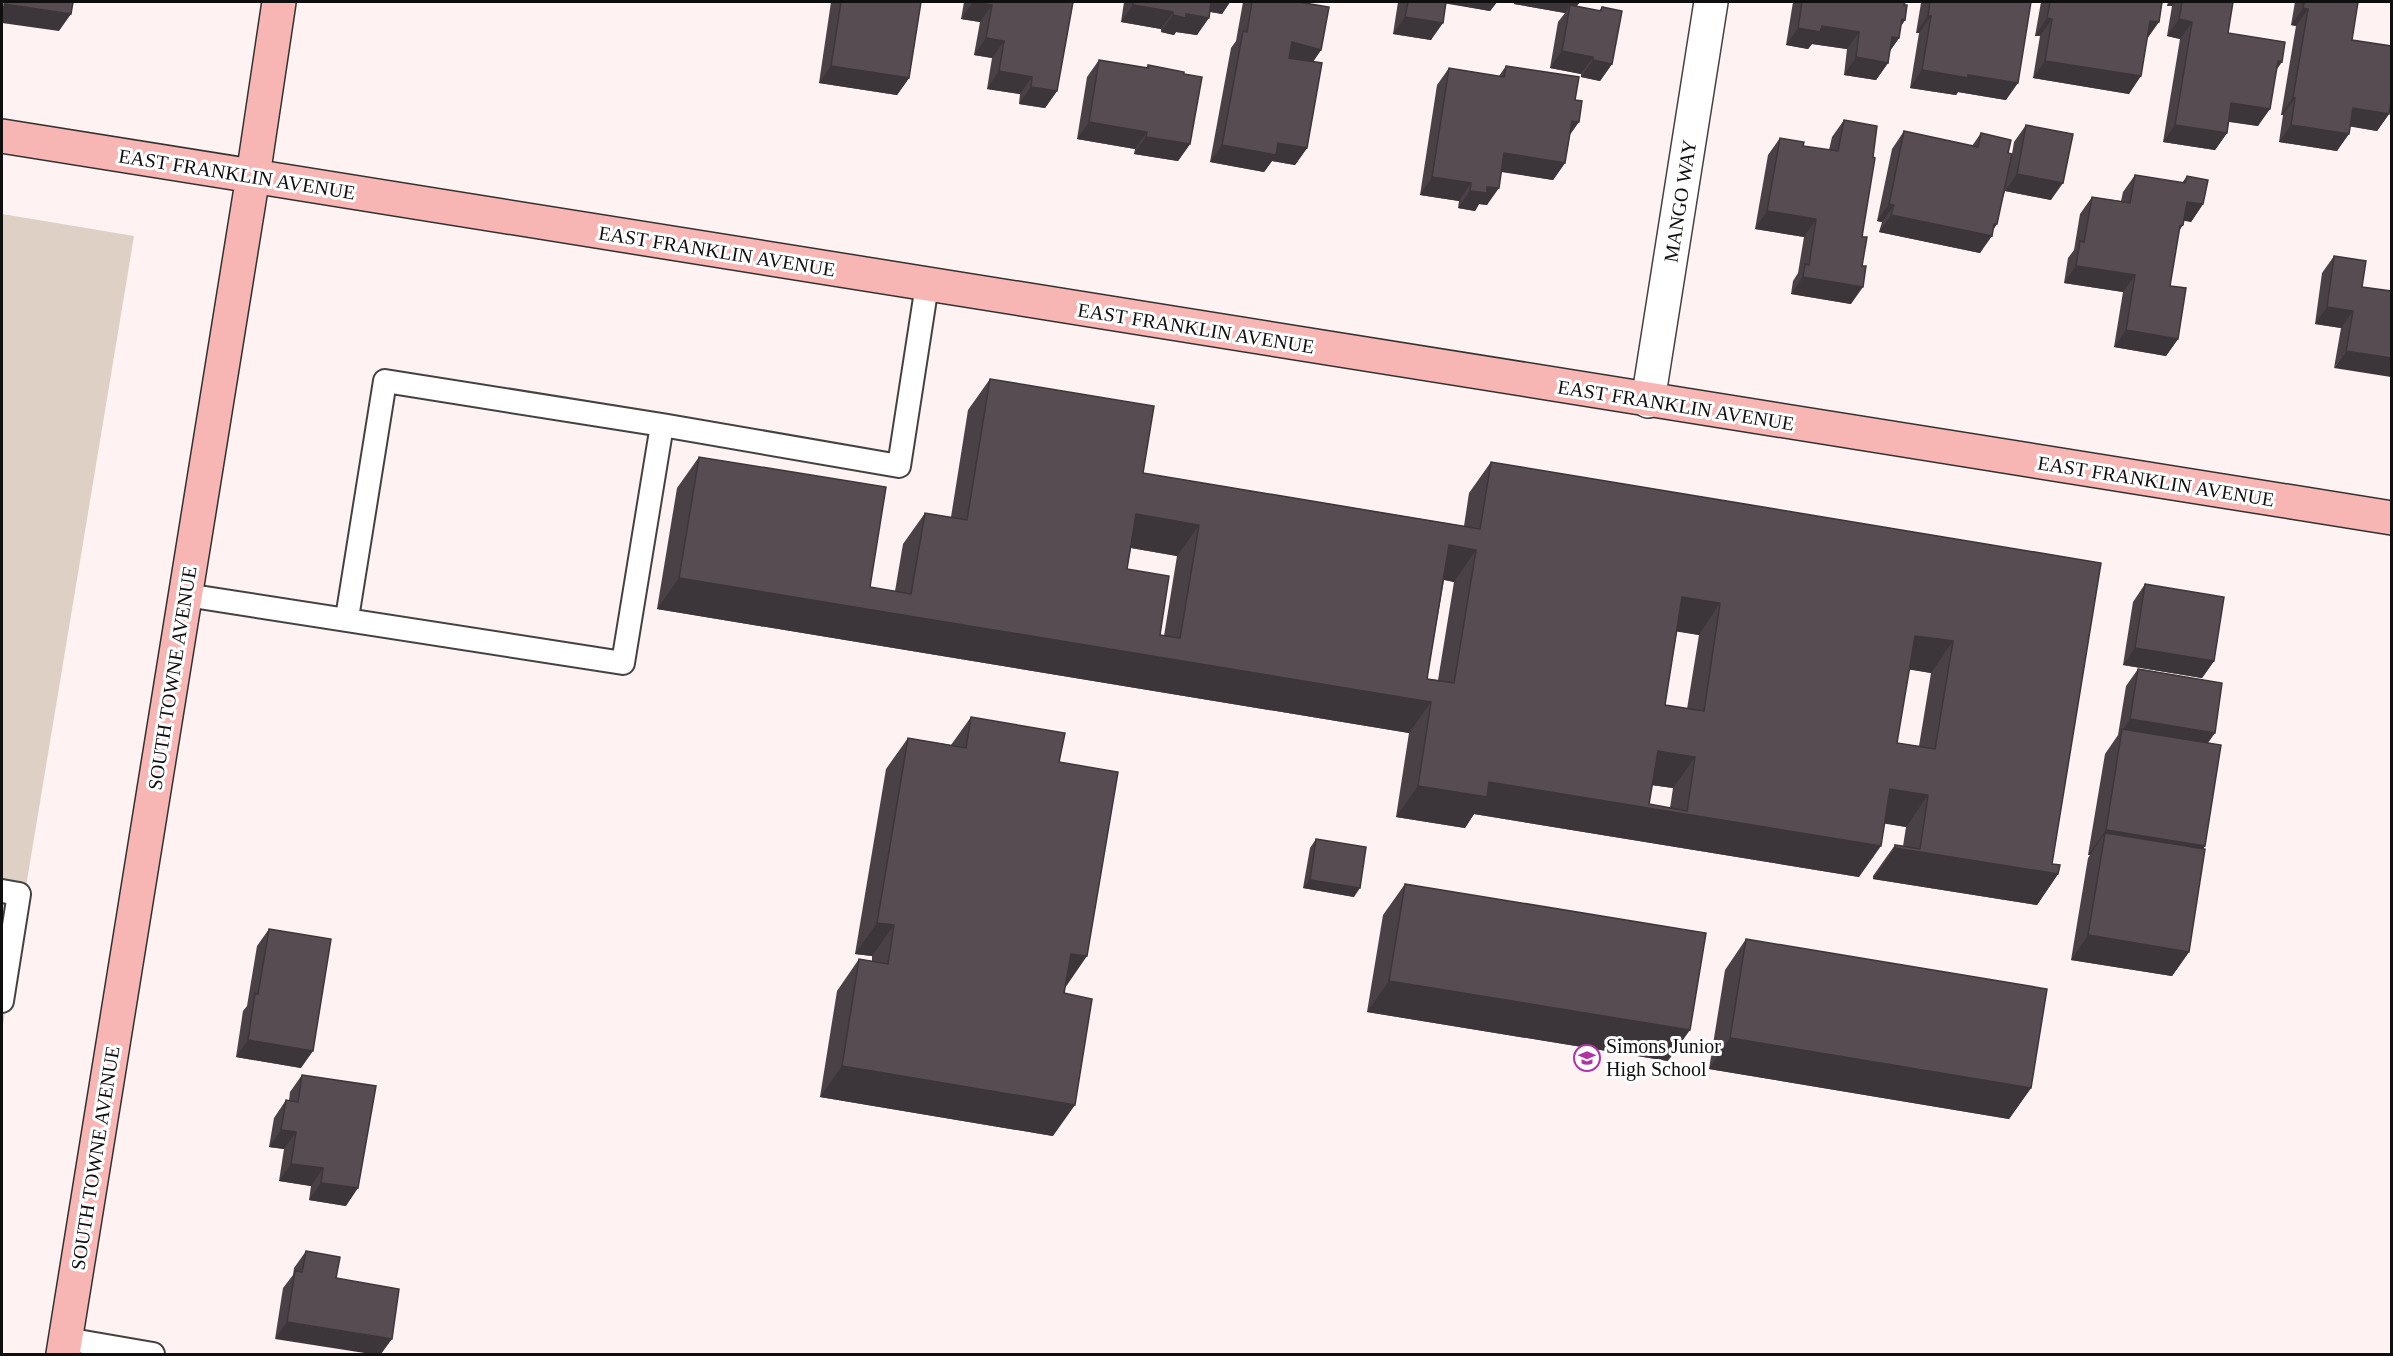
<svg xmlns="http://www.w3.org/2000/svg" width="2393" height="1356" viewBox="0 0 2393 1356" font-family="Georgia,serif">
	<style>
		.cemetery { fill: #ded0c4 }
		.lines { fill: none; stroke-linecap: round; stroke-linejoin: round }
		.lane-casing { stroke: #424242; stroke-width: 26 }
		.street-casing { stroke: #424242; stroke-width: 36 }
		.secondary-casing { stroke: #313131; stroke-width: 36 }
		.lane { stroke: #fff; stroke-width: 22 }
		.street { stroke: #fff; stroke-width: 33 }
		.secondary { stroke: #f7b5b3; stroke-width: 33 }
		.wall { fill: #4a4146; fill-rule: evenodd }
		.shaded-wall { fill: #3c3539 }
		.building { fill: #564c51; stroke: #3c3539; stroke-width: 1.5; fill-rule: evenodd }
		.labels { text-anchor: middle; stroke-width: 6; stroke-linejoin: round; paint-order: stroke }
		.street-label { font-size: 20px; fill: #0f0f0f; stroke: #fff }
		.poi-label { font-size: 20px; fill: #0f0f0f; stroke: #fff; text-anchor: start }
	</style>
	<rect width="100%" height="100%" fill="#fef2f2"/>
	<path class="cemetery" d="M 2,214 L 134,236 L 2,1031 Z"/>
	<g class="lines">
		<defs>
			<path id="lane" d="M 186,595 L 623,663 L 662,425 L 899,466 L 927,285
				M 347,618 L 385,381 L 662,425
				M 2,891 L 19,894 L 2,1001
				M 66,1339 L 153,1354"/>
			<path id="street" d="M 1648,401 L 1711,2"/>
			<path id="secondary" d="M 2,136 L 2392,518
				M 63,1354 L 253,176 L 279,2"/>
		</defs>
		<use href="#lane" class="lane-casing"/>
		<use href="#street" class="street-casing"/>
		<use href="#secondary" class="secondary-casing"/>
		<use href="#lane" class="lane"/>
		<use href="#street" class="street"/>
		<use href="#secondary" class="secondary"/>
	</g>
	<path class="wall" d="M 831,2 L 921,2 L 909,78 L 897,95 L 819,83 Z
		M 964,2 L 1073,2 L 1057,91 L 1045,108 L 1019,104 L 1020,94 L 987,89 L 992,58 L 974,55 L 980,22 L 961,19 Z
		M 1124,2 L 1230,2 L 1222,14 L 1210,12 L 1197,35 L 1176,32 L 1174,35 L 1161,32 L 1161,29 L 1121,22 Z
		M 1243,2 L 1299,2 L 1321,50 L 1313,62 L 1307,148 L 1295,165 L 1272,161 L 1264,172 L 1210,162 L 1231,48 L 1236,41 Z
		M 1398,2 L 1497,2 L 1490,11 L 1446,3 L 1431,40 L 1393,34 Z
		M 1515,2 L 1580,2 L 1576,6 L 1599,11 L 1602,7 L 1612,64 L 1600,81 L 1581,77 L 1581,74 L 1550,68 L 1558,22 L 1565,13 L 1514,4 Z
		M 1793,2 L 1905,2 L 1905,20 L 1901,26 L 1899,38 L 1890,51 L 1888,63 L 1876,80 L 1844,75 L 1847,49 L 1812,44 L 1808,49 L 1786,45 Z
		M 1916,2 L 2031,2 L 2006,100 L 1958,92 L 1956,95 L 1910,88 L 1919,33 L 1916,33 L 1921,3 Z
		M 2041,2 L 2163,2 L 2147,39 L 2129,94 L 2033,78 L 2040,36 L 2035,36 Z
		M 2168,2 L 2233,2 L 2228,33 L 2276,70 L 2258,126 L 2229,122 L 2227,133 L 2215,150 L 2163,142 L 2180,39 L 2167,36 L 2172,6 L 2167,6 Z
		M 2295,2 L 2358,2 L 2352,40 L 2389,114 L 2377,131 L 2350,126 L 2337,151 L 2279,142 L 2283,115 L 2281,115 L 2296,26 L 2291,25 Z
		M 1099,60 L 1147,68 L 1148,65 L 1184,74 L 1190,144 L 1178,161 L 1134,154 L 1135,149 L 1077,139 L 1087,77 Z
		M 1506,66 L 1570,135 L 1565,163 L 1553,180 L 1501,172 L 1487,205 L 1479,204 L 1475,211 L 1458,208 L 1459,201 L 1420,195 L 1437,85 L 1449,68 L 1499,76 Z
		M 1844,120 L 1851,304 L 1791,294 L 1793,281 L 1798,273 L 1804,237 L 1755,229 L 1768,155 L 1780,138 L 1803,146 L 1829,150 L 1832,137 Z
		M 2026,125 L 2051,200 L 2005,191 L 1993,231 L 1980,253 L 1879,232 L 1882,222 L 1877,221 L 1892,149 L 1904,131 L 1972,146 L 1981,133 L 2008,153 L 2012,154 L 2014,142 Z
		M 2135,175 L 2182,183 L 2187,176 L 2203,204 L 2191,222 L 2184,220 L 2183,225 L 2179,231 L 2170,286 L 2178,339 L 2166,356 L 2114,347 L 2123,292 L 2064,283 L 2068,258 L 2074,250 L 2080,214 L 2092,197 L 2121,201 L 2123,192 Z
		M 2334,256 L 2362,287 L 2391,291 L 2334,368 L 2341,328 L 2315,324 L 2322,273 Z
		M 990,379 L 1143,473 L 1464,526 L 1469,493 L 1491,462 L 2101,563 L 2052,864 L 2058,874 L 2037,905 L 1873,879 L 1873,876 L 1895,845 L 1903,846 L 1906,827 L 1884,823 L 1859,877 L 1474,814 L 1465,828 L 1396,817 L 1409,733 L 657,609 L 677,488 L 699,457 L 870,587 L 895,591 L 903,544 L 925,513 L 951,517 L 968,410 ZM 1131,548 L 1177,556 L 1164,636 L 1160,635 L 1127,569 ZM 1444,580 L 1454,582 L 1438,680 L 1427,679 ZM 1677,631 L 1699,635 L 1687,709 L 1665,705 ZM 1909,669 L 1931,673 L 1919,746 L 1897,743 ZM 1652,785 L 1673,788 L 1670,808 L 1649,804 Z
		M 2145,584 L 2214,661 L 2202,678 L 2123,665 L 2133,602 Z
		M 2138,669 L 2208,743 L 2205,846 L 2203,849 L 2189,952 L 2172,976 L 2071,960 L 2088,858 L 2090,855 L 2088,855 L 2105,754 L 2118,735 L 2126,686 Z
		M 971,717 L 1059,762 L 1065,987 L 1053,1136 L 820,1097 L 837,991 L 859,959 L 872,961 L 872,956 L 855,954 L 886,769 L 908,738 L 951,745 Z
		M 1316,839 L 1354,897 L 1303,888 L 1310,848 Z
		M 1405,884 L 1668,1061 L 1367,1012 L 1383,915 Z
		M 269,929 L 301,1068 L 236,1057 L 243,1011 L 247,1006 L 257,946 Z
		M 1746,939 L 2031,1088 L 2009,1119 L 1709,1069 L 1725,970 Z
		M 302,1075 L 346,1206 L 309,1200 L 311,1186 L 279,1181 L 284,1149 L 269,1147 L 274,1118 L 286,1100 L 289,1101 L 290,1092 Z
		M 306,1251 L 336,1278 L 275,1339 L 283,1288 L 293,1275 L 294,1268 Z"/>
	<path class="shaded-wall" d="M 973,2 L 992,5 L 980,22 L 961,19 Z
		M 1207,2 L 1230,2 L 1222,14 L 1201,10 Z
		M 1437,2 L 1497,2 L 1490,11 Z
		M 1516,2 L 1580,2 L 1570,15 L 1570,5 L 1565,13 L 1514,4 Z
		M 2170,2 L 2176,2 L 2172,6 L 2167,6 Z
		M 4,4 L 71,14 L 59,31 L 2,23 L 2,8 Z
		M 1133,5 L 1173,12 L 1161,29 L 1121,22 Z
		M 2303,8 L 2308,9 L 2296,26 L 2291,25 Z
		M 1186,14 L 1209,18 L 1197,35 L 1176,32 L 1174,35 L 1161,32 L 1173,15 Z
		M 1928,16 L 1931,16 L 1919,33 L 1916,33 Z
		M 1405,17 L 1443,23 L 1431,40 L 1393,34 Z
		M 2047,18 L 2052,19 L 2040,36 L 2035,36 Z
		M 1902,19 L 1905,20 L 1893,37 L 1899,38 L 1887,55 L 1892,37 Z
		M 2179,19 L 2192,22 L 2180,39 L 2167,36 Z
		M 2150,21 L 2159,22 L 2147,39 Z
		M 1822,26 L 1859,32 L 1847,49 L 1812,44 L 1808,49 L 1786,45 L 1798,28 Z
		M 986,38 L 1004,41 L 992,58 L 974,55 Z
		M 1292,42 L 1321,50 L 1309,67 L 1280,59 Z
		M 1562,51 L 1593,57 L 1581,74 L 1550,68 Z
		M 1856,57 L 1888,63 L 1876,80 L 1844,75 Z
		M 1593,60 L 1612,64 L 1600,81 L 1581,77 Z
		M 2045,61 L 2141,76 L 2129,94 L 2033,78 Z
		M 2278,61 L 2282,62 L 2270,79 Z
		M 831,66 L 909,78 L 897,95 L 819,83 Z
		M 1922,70 L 1968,75 L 2018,83 L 2006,100 L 1958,92 L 1956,95 L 1910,88 Z
		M 999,71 L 1032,77 L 1020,94 L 987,89 Z
		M 1031,87 L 1057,91 L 1045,108 L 1019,104 Z
		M 2293,97 L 2295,98 L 2283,115 L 2281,115 Z
		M 2231,103 L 2270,109 L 2258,126 L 2219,120 Z
		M 2353,108 L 2389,114 L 2377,131 L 2341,125 Z
		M 1572,121 L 1579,122 L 1567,139 Z
		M 1089,122 L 1147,132 L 1135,149 L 1077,139 Z
		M 2175,125 L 2227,133 L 2215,150 L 2163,142 Z
		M 2291,125 L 2349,134 L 2337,151 L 2279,142 Z
		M 1146,137 L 1190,144 L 1178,161 L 1134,154 Z
		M 1278,143 L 1307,148 L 1295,165 L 1272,161 L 1264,172 L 1210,162 L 1222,145 Z
		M 1504,153 L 1565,163 L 1553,180 L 1492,170 Z
		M 2017,174 L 2063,183 L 2051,200 L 2005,191 Z
		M 1432,177 L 1471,183 L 1459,201 L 1420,195 Z
		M 1487,187 L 1499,188 L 1487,205 L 1479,204 L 1475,211 L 1458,208 L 1470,191 Z
		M 2187,202 L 2203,204 L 2191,222 L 2175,219 Z
		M 1889,204 L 1894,205 L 1882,222 L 1877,221 Z
		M 1767,211 L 1816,219 L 1804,237 L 1755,229 Z
		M 1891,215 L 1994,224 L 1997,224 L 1990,235 L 1992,236 L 1980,253 L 1879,232 Z
		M 2076,266 L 2135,275 L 2123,292 L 2064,283 Z
		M 1803,277 L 1863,287 L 1851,304 L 1791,294 Z
		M 2327,307 L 2353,311 L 2341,328 L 2315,324 Z
		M 2126,330 L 2178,339 L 2166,356 L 2114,347 Z
		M 2346,351 L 2391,358 L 2391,377 L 2334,368 Z
		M 1136,514 L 1199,525 L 1177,556 L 1114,545 Z
		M 1449,545 L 1476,550 L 1454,582 L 1427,576 Z
		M 679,578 L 1431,702 L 1409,733 L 657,609 Z
		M 1682,597 L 1720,603 L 1699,635 L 1660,629 Z
		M 1915,636 L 1953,641 L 1931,673 L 1893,667 Z
		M 2135,648 L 2214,661 L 2202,678 L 2123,665 Z
		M 2130,719 L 2215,733 L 2203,750 L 2122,731 Z
		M 1658,751 L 1695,757 L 1673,788 L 1636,783 Z
		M 1489,782 L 1881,846 L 1859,877 L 1474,814 L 1465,828 L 1396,817 L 1418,786 Z
		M 1890,789 L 1928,795 L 1906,827 L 1868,821 Z
		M 2106,830 L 2205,846 L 2187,871 L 2105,833 L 2090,855 L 2088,855 Z
		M 1895,848 L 2058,874 L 2037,905 L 1873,879 Z
		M 1310,880 L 1360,888 L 1354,897 L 1303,888 Z
		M 877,923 L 894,925 L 872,956 L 855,954 Z
		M 2088,935 L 2189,952 L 2172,976 L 2071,960 Z
		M 1071,954 L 1087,956 L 1065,988 Z
		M 1389,981 L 1690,1030 L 1668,1061 L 1367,1012 Z
		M 1730,1038 L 2031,1088 L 2009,1119 L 1709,1069 Z
		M 248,1040 L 313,1051 L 301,1068 L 236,1057 Z
		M 842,1066 L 1075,1105 L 1053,1136 L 820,1097 Z
		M 281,1130 L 296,1132 L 284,1149 L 269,1147 Z
		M 291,1164 L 323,1168 L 311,1186 L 279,1181 Z
		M 321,1183 L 358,1188 L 346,1206 L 309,1200 Z
		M 287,1322 L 392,1339 L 381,1354 L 371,1354 L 275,1339 Z"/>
	<path class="building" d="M 5,2 L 73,2 L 71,14 L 4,4 Z
		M 841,2 L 921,2 L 909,78 L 831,66 Z
		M 973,2 L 1073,2 L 1057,91 L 1031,87 L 1032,77 L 999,71 L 1004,41 L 986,38 L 992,5 Z
		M 1133,2 L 1211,2 L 1209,18 L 1186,14 L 1186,18 L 1173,15 L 1173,12 L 1133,5 Z
		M 1252,2 L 1299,2 L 1329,7 L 1321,50 L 1292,42 L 1289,58 L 1322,63 L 1307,148 L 1278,143 L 1276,155 L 1222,145 L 1243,31 L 1247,32 Z
		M 1408,2 L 1446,2 L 1443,23 L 1405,17 Z
		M 1802,2 L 1905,2 L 1904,5 L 1907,5 L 1905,20 L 1902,19 L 1899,38 L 1892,37 L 1888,63 L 1856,57 L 1859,32 L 1822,26 L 1820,32 L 1798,28 Z
		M 1930,2 L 2031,2 L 2018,83 L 1968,75 L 1968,78 L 1922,70 L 1931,16 L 1928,16 Z
		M 2050,2 L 2162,2 L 2159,22 L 2150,21 L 2141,76 L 2045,61 L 2052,19 L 2047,18 Z
		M 2182,2 L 2233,2 L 2228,33 L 2285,42 L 2282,62 L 2278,61 L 2270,109 L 2231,103 L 2227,133 L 2175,125 L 2192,22 L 2179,19 Z
		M 2304,2 L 2358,2 L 2352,40 L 2391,46 L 2391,101 L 2389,114 L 2353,108 L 2349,134 L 2291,125 L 2295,98 L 2293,97 L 2308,9 L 2303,8 Z
		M 1570,5 L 1601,11 L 1602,7 L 1622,11 L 1612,64 L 1593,60 L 1593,57 L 1562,51 Z
		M 1099,60 L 1148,68 L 1148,65 L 1184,72 L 1184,74 L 1202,77 L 1190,144 L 1146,137 L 1147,132 L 1089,122 Z
		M 1506,66 L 1579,77 L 1575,100 L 1582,101 L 1579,122 L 1572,121 L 1565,163 L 1504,153 L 1499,188 L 1487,187 L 1487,193 L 1470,191 L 1471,183 L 1432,177 L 1449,68 L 1504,77 Z
		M 1844,120 L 1877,126 L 1873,157 L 1875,158 L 1862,237 L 1867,237 L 1862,266 L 1866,266 L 1863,287 L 1803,277 L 1805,264 L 1809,265 L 1816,219 L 1767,211 L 1780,138 L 1804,142 L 1803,146 L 1838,151 Z
		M 2026,125 L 2073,134 L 2063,183 L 2017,174 Z
		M 1904,131 L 1978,147 L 1981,133 L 2011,140 L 2008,153 L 2012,154 L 1997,224 L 1994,224 L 1992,236 L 1891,215 L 1894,205 L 1889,204 Z
		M 2135,175 L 2185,183 L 2187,176 L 2208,180 L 2203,204 L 2187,202 L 2183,225 L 2180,226 L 2170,286 L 2186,288 L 2178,339 L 2126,330 L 2135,275 L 2076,266 L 2080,241 L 2084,242 L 2092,197 L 2130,203 Z
		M 2334,256 L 2366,261 L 2362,287 L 2391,291 L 2391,358 L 2346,351 L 2353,311 L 2327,307 Z
		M 990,379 L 1154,406 L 1143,473 L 1480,529 L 1491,462 L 2101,563 L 2052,864 L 2060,865 L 2058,874 L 1895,848 L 1895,845 L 1920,849 L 1928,795 L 1890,789 L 1881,846 L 1489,782 L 1487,797 L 1418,786 L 1431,702 L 679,578 L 699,457 L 886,487 L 870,587 L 911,594 L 925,513 L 967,520 ZM 1136,514 L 1199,525 L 1180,638 L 1160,635 L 1169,576 L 1127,569 ZM 1449,545 L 1476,550 L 1454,683 L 1427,679 ZM 1682,597 L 1720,603 L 1704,711 L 1665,705 ZM 1915,636 L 1953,641 L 1935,749 L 1897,743 ZM 1658,751 L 1695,757 L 1687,811 L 1649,804 Z
		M 2145,584 L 2224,597 L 2214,661 L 2135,648 Z
		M 2138,669 L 2222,683 L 2215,733 L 2130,719 Z
		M 971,717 L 1065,733 L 1059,762 L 1118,772 L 1087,956 L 1071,954 L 1064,993 L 1092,999 L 1075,1105 L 842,1066 L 859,959 L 888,964 L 894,925 L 877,923 L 908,738 L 966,748 Z
		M 2122,729 L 2221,745 L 2205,846 L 2106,830 Z
		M 2105,833 L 2205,849 L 2189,952 L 2088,935 Z
		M 1316,839 L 1366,847 L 1360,888 L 1310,880 Z
		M 1405,884 L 1706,933 L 1690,1030 L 1389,981 Z
		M 269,929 L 331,939 L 313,1051 L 248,1040 L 255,993 L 258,994 Z
		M 1746,939 L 2047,989 L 2031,1088 L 1730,1038 Z
		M 302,1075 L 376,1086 L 358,1188 L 321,1183 L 323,1168 L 291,1164 L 296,1132 L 281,1130 L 286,1100 L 298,1102 Z
		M 306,1251 L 340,1257 L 336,1278 L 399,1289 L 392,1339 L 287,1322 L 295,1271 L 302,1272 Z"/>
	<defs>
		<symbol id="school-ring" viewBox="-11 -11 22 22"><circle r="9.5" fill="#fff" stroke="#b134a6" stroke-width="1.5"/><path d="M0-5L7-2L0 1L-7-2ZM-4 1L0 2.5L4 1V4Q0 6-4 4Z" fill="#b134a6"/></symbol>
	</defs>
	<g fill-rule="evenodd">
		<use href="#school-ring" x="1572" y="1043" width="30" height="30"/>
	</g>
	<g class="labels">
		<g class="street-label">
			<text transform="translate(237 174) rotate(9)" y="7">EAST FRANKLIN AVENUE</text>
			<text transform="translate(1680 201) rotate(-81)" y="7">MANGO WAY</text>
			<text transform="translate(717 251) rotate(9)" y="7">EAST FRANKLIN AVENUE</text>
			<text transform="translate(1196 328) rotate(9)" y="7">EAST FRANKLIN AVENUE</text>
			<text transform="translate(1676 405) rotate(9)" y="7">EAST FRANKLIN AVENUE</text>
			<text transform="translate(2156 481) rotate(9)" y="7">EAST FRANKLIN AVENUE</text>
			<text transform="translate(172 678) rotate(-81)" y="7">SOUTH TOWNE AVENUE</text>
			<text transform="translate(95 1158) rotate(-81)" y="7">SOUTH TOWNE AVENUE</text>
		</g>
		<g class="poi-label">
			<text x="1606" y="1053">Simons Junior<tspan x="1606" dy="23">High School</tspan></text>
		</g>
	</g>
	<rect width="2393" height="1356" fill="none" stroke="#0f0f0f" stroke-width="6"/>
</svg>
